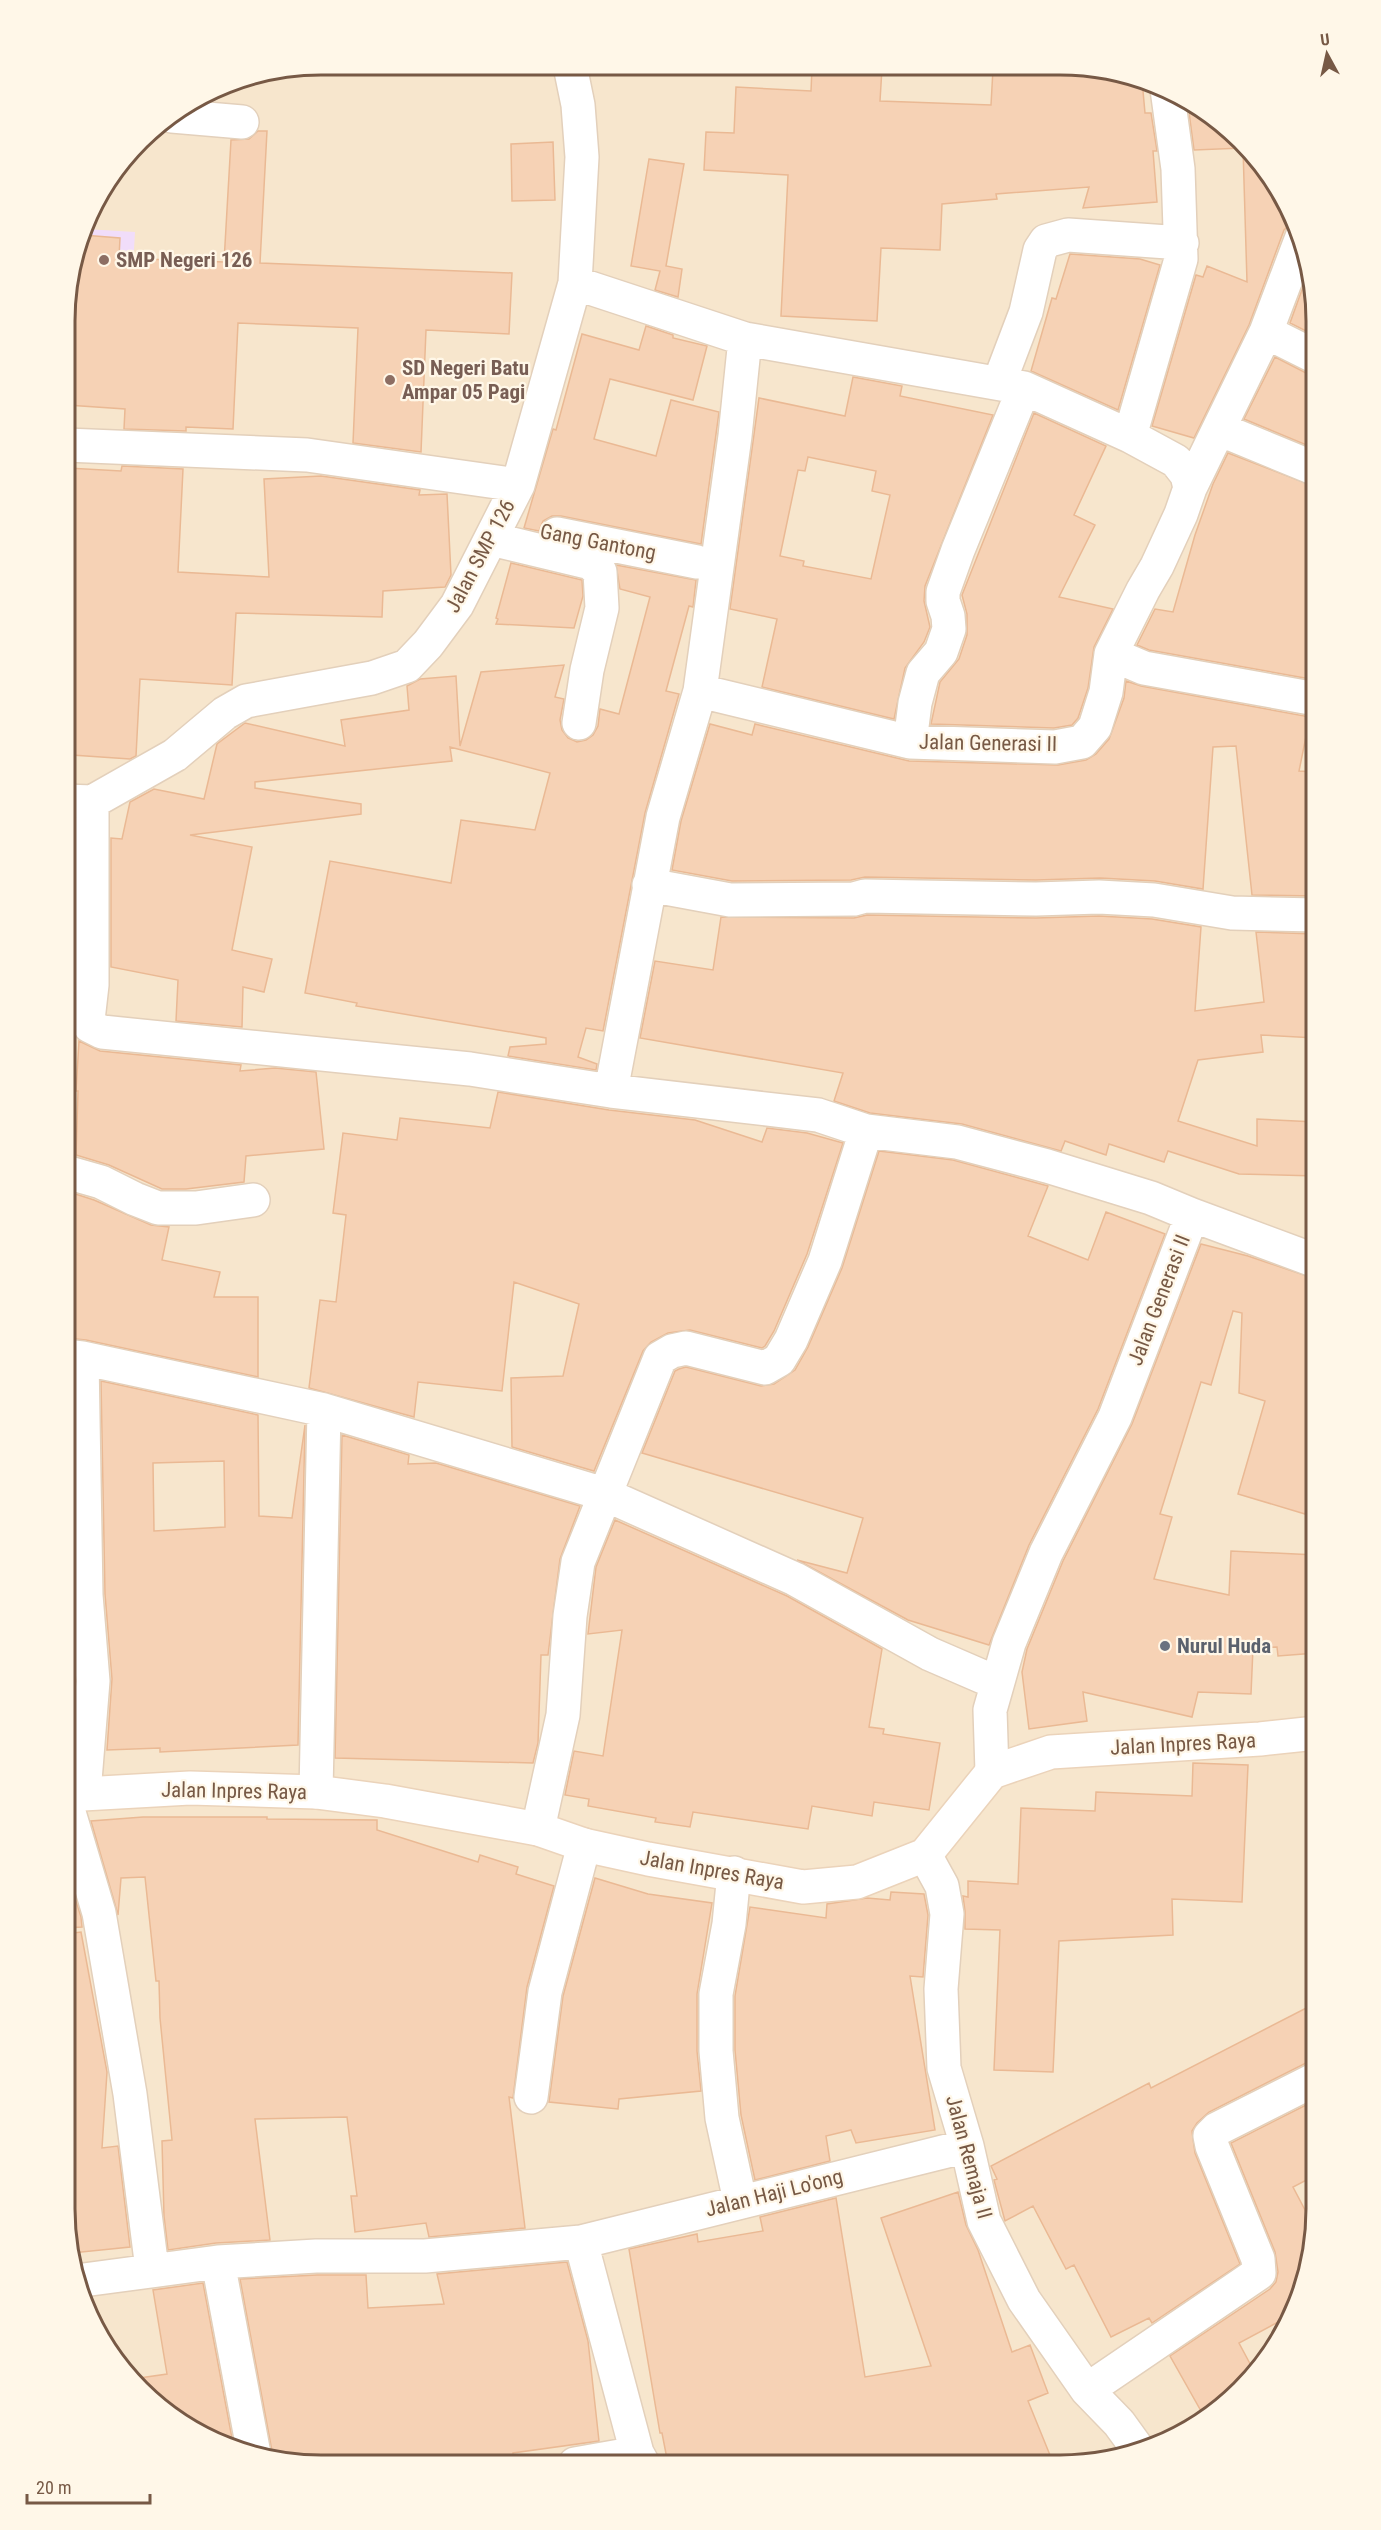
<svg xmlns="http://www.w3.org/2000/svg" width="1381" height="2530" viewBox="0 0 1381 2530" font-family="'Roboto Condensed',sans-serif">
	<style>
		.residential { fill: #f7e6cd }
		.education { fill: #f1ddfa }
		.building { fill: #f6d2b5; stroke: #eab994; stroke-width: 1.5; fill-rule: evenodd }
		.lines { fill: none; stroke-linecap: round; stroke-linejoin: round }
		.street-casing { stroke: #e3d0bb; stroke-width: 36 }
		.secondary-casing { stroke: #ebd3ba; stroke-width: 36 }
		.street { stroke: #fff; stroke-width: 33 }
		.secondary { stroke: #fff; stroke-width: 33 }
		.education-dot { fill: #8d6e63; stroke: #fff7e8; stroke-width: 2 }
		.worship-dot { fill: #6b7280; stroke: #fff7e8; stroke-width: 2 }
		.labels { text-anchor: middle; stroke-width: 4.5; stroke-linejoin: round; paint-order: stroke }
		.education-label { font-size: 21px; font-weight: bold; fill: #785e54; stroke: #fff7e8; text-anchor: start }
		.street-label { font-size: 21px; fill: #775945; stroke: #fff7e8 }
		.worship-label { font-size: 21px; font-weight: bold; fill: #5b616d; stroke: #fff7e8; text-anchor: start }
		.rim { fill: none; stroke: #775945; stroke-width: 3 }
	</style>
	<rect width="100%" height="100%" fill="#fef4e0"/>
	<path class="residential" d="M 321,65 L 1110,69 L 1173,91 L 1229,128 L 1273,178 L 1303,238 L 1316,321 L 1316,2226 L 1297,2307 L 1263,2365 L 1216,2413 L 1143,2452 L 1060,2465 L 287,2463 L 223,2446 L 152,2402 L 108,2352 L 78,2292 L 65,2209 L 67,288 L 91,207 L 152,128 L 223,84 Z"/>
	<path class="education" d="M 85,229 L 135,232 L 131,301 L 67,296 L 67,288 Z"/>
	<path class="building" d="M 812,68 L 882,68 L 880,101 L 991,105 L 993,69 L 1110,69 L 1142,80 L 1145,113 L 1151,113 L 1157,151 L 1153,151 L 1157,202 L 1083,208 L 1089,187 L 996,194 L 997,199 L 942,204 L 940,250 L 881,248 L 877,321 L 781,316 L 788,175 L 704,170 L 706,132 L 734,133 L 736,87 L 811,91 Z
		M 1204,111 L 1229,128 L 1273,178 L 1294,221 L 1284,230 L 1249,325 L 1194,438 L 1152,426 L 1196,275 L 1203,277 L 1207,266 L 1247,282 L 1243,148 L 1194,150 L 1189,112 Z
		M 258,131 L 267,131 L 260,263 L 512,273 L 509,334 L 426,330 L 421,452 L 353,443 L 358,328 L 238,323 L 233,429 L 186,427 L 186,431 L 124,429 L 125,409 L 67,405 L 67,288 L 83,235 L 120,238 L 119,258 L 224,262 L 231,140 L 249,139 Z
		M 553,142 L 555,200 L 512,201 L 511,144 Z
		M 649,159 L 684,164 L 666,266 L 682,269 L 678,297 L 655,290 L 660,271 L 631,266 Z
		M 1070,254 L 1140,259 L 1160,265 L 1118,410 L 1031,371 L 1052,298 L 1056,299 Z
		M 1308,273 L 1317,321 L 1316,336 L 1290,323 Z
		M 646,326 L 673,335 L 673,338 L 707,346 L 693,400 L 610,379 L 594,439 L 656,456 L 671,400 L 719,412 L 701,544 L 561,516 L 552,516 L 543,521 L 539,531 L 524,528 L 553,429 L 556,430 L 582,334 L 639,350 Z
		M 1275,357 L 1308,374 L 1316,376 L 1316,449 L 1244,419 Z
		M 853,377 L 902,386 L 900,396 L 993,415 L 925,586 L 924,601 L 930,627 L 924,642 L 905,668 L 894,719 L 762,687 L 777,619 L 730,609 L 759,398 L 845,416 ZM 808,457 L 876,471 L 872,491 L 890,495 L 871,579 L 803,566 L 804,561 L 780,556 L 798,470 L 805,471 Z
		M 1034,413 L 1106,446 L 1074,515 L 1095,525 L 1059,597 L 1113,609 L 1094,647 L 1088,688 L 1078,718 L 1072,725 L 1054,728 L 931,724 L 940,682 L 959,659 L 967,635 L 967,614 L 962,595 Z
		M 1228,453 L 1316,487 L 1316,680 L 1149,650 L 1137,645 L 1155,609 L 1173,612 L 1195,535 L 1213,484 Z
		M 122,466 L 183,469 L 178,572 L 269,577 L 264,479 L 321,476 L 420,490 L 419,495 L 447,494 L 451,575 L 445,587 L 383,591 L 382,617 L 236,613 L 232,685 L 140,679 L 136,756 L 130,759 L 72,755 L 75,700 L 66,700 L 66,614 L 69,614 L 73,540 L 66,539 L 68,468 L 121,471 Z
		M 511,563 L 582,580 L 583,596 L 574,628 L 496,624 L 498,619 L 496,618 Z
		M 616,565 L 696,580 L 693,607 L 689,606 L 666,691 L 679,694 L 645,813 L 603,1031 L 586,1028 L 578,1057 L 597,1064 L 596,1070 L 508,1056 L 510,1047 L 546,1044 L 546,1038 L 356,1006 L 357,1003 L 305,993 L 330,861 L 451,883 L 461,820 L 535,830 L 550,773 L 450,747 L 452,761 L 255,782 L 255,788 L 361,804 L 361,814 L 190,835 L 252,847 L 232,950 L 272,959 L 264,992 L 243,987 L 242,1027 L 176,1021 L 178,980 L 111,967 L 111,838 L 122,839 L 130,802 L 154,789 L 204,799 L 217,744 L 245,723 L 345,746 L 341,720 L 409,710 L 407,686 L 420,679 L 456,676 L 460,746 L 481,672 L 564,665 L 555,697 L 564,699 L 560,720 L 562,730 L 568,738 L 577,742 L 586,740 L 593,735 L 598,726 L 600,709 L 619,714 L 650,597 L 620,589 Z
		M 1126,681 L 1141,686 L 1310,717 L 1299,771 L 1316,772 L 1312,863 L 1316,864 L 1316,896 L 1252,895 L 1236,746 L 1213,747 L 1203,889 L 1155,881 L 1100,878 L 1036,880 L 865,877 L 851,880 L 732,881 L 672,870 L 681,821 L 710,724 L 752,735 L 755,724 L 909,761 L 1058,765 L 1086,760 L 1096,754 L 1109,739 L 1124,698 Z
		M 66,836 L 73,836 L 73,946 L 66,946 Z
		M 867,915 L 1036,918 L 1099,916 L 1152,919 L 1201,927 L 1195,1011 L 1264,1002 L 1256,932 L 1316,934 L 1316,1038 L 1261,1035 L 1263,1052 L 1198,1060 L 1178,1121 L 1257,1146 L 1257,1119 L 1316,1122 L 1316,1176 L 1239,1174 L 1168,1151 L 1164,1162 L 1109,1144 L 1106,1155 L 1065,1141 L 1061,1151 L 962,1124 L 870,1113 L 834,1101 L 843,1073 L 640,1038 L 655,961 L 713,970 L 721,917 L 854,918 Z
		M 79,1041 L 100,1051 L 241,1065 L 240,1071 L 275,1068 L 316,1072 L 324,1149 L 246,1156 L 244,1182 L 186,1189 L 162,1189 L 109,1165 L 76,1155 L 78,1091 L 76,1091 Z
		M 498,1092 L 609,1110 L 695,1120 L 762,1142 L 767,1128 L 807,1133 L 843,1143 L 807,1254 L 774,1331 L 765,1346 L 762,1348 L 690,1330 L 668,1333 L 651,1342 L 643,1351 L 594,1471 L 512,1447 L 511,1378 L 563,1376 L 579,1304 L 514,1282 L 502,1391 L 418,1382 L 414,1417 L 309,1388 L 320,1300 L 336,1302 L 346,1215 L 333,1213 L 343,1133 L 397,1140 L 400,1118 L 490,1128 Z
		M 879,1151 L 953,1160 L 1048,1186 L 1028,1236 L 1088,1260 L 1106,1212 L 1165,1234 L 1098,1409 L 1029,1545 L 989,1645 L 908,1620 L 797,1560 L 847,1573 L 863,1518 L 642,1453 L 675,1371 L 679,1369 L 686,1367 L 761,1386 L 774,1384 L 795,1370 L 808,1347 L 842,1268 Z
		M 66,1191 L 94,1200 L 151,1225 L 169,1227 L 162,1260 L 220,1272 L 214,1297 L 258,1297 L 258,1377 L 86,1340 L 65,1338 Z
		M 1201,1244 L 1248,1256 L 1316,1279 L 1316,1479 L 1305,1514 L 1238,1494 L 1265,1401 L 1239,1393 L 1242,1313 L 1233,1311 L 1211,1385 L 1201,1382 L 1160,1514 L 1172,1517 L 1154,1579 L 1229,1595 L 1231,1551 L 1316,1555 L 1316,1653 L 1278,1656 L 1277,1647 L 1253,1648 L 1251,1694 L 1198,1692 L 1192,1717 L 1083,1692 L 1087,1721 L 1029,1729 L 1022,1672 L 1027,1649 L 1063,1561 L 1132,1424 Z
		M 101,1381 L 258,1415 L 259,1516 L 292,1518 L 305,1425 L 298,1745 L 160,1752 L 160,1748 L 107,1750 L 112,1679 L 105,1594 ZM 224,1461 L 225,1527 L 154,1531 L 153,1463 Z
		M 342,1435 L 409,1455 L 408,1464 L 436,1463 L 580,1506 L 560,1559 L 548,1655 L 541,1655 L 538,1743 L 533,1763 L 335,1758 Z
		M 65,1502 L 67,1597 L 74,1681 L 70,1736 L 65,1737 Z
		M 615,1520 L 787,1596 L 882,1649 L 869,1727 L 884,1729 L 883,1734 L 940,1743 L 929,1810 L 874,1802 L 872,1816 L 812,1806 L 808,1829 L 693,1812 L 690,1827 L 655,1822 L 656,1818 L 588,1806 L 589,1799 L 565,1795 L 574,1751 L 603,1756 L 622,1630 L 588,1634 L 596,1567 Z
		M 1193,1763 L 1248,1765 L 1242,1902 L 1172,1899 L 1173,1935 L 1059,1941 L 1053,2072 L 994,2070 L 1000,1930 L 965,1929 L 965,1911 L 963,1896 L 968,1897 L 968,1881 L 1018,1884 L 1021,1808 L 1095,1811 L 1096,1792 L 1192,1796 Z
		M 143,1817 L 267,1817 L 267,1819 L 377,1820 L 377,1830 L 478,1862 L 480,1855 L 518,1867 L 516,1874 L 554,1886 L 527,1987 L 513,2098 L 509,2097 L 525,2228 L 429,2237 L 426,2223 L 355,2232 L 351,2196 L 357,2196 L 347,2117 L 255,2119 L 270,2240 L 216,2243 L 168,2250 L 164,2216 L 162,2141 L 172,2140 L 160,2018 L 159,1981 L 156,1981 L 145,1877 L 121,1878 L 118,1915 L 91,1821 Z
		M 595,1878 L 648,1894 L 712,1903 L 697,1994 L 697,2051 L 701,2091 L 619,2099 L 618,2109 L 549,2102 L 563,1996 Z
		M 69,1879 L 81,1917 L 82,1927 L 65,1928 L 65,1880 Z
		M 891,1892 L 924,1894 L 928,1915 L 923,1977 L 910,1976 L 935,2130 L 856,2143 L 851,2130 L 826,2136 L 830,2161 L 755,2180 L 741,2115 L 735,2050 L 735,1996 L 750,1907 L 826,1918 L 827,1904 L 867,1898 L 890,1900 Z
		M 81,1932 L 107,2072 L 102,2148 L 118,2146 L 130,2247 L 72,2253 L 64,2209 L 65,1934 Z
		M 1316,2003 L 1316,2060 L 1308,2062 L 1209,2112 L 1197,2123 L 1192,2131 L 1195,2153 L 1240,2264 L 1152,2323 L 1149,2318 L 1111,2337 L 1074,2265 L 1066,2269 L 1033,2206 L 1005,2221 L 994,2180 L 997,2179 L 991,2166 L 1149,2083 L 1151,2088 Z
		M 1316,2100 L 1316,2175 L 1293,2187 L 1315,2229 L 1297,2307 L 1293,2314 L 1239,2343 L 1255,2373 L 1216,2413 L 1205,2418 L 1170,2356 L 1270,2289 L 1276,2282 L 1278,2272 L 1275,2252 L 1231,2143 Z
		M 958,2192 L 966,2225 L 978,2250 L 1012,2352 L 1030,2345 L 1048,2393 L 1028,2401 L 1054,2465 L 668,2464 L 662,2433 L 660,2433 L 629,2249 L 697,2234 L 698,2242 L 763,2231 L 760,2217 L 836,2198 L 865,2377 L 931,2366 L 881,2218 Z
		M 567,2262 L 588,2341 L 599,2441 L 513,2453 L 513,2459 L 476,2464 L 287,2463 L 272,2459 L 272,2451 L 240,2279 L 317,2275 L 366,2275 L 368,2308 L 444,2304 L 437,2274 Z
		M 203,2283 L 234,2449 L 223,2446 L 152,2402 L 132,2379 L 167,2374 L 153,2290 Z"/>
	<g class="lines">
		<defs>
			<path id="street" d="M 172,116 L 242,122
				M 575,283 L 745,339 L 1024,388 L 1130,436 L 1176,461 L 1187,475 L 1190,488 L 1181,514 L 1157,566 L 1143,590 L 1111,654 L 1106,692 L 1095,727 L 1082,742 L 1055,747 L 910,742 L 700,691
				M 1266,332 L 1316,357
				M 999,383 L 1026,312 L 1040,250 L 1046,241 L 1068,235 L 1182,243
				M 1219,429 L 1316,469
				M 1130,436 L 1181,259 L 1178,169 L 1167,89
				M 66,445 L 307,455 L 518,485
				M 1190,488 L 1266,332 L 1302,237
				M 557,534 L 697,562
				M 491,539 L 591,563 L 600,572 L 602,608 L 587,670 L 579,723
				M 1111,654 L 1144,668 L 1316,699
				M 910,742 L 915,703 L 923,673 L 941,652 L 949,629 L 948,616 L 943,601 L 943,592 L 958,550 L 1024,388
				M 66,801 L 92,802 L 175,755 L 225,713 L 246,701 L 372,678 L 407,666 L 428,644 L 457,605 L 518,485 L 575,283 L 582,157 L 578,105 L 570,66
				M 92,802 L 92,985 L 88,1020 L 90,1026 L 102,1032 L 470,1069 L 611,1091 L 818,1115 L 866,1131 L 957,1142 L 1047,1166 L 1151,1198 L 1192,1215 L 1316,1261
				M 649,885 L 730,900 L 854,899 L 865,896 L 1036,899 L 1099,897 L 1154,900 L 1232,913 L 1316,915
				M 611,1091 L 663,817 L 700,691 L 735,436 L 745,339
				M 66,1172 L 101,1182 L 135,1199 L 158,1208 L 196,1208 L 253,1200
				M 65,1356 L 82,1358 L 324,1410 L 604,1494 L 795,1579 L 930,1654 L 997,1683
				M 82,1358 L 86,1595 L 93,1681 L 84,1793
				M 992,1772 L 990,1710 L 1009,1643 L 1046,1553 L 1115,1417 L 1192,1215
				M 316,1792 L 324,1410
				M 65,1799 L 99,1913 L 130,2094 L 152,2269
				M 538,1829 L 563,1715 L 570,1616 L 578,1562 L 660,1358 L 672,1351 L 686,1348 L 765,1368 L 779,1360 L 791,1340 L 825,1261 L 866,1131
				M 925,1855 L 942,1886 L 947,1914 L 941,1989 L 944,2068 L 967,2146 L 984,2221 L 1024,2300 L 1087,2390 L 1119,2423 L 1140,2452
				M 734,1873 L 729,1924 L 716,1994 L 716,2051 L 722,2118 L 740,2201
				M 531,2097 L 545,1992 L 584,1845
				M 581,2242 L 637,2453
				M 218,2262 L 254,2454
				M 76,2281 L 218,2262 L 316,2256 L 425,2256 L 581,2242 L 967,2146
				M 1087,2390 L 1259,2273 L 1258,2259 L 1212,2146 L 1210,2136 L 1217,2129 L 1316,2079
				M 575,2464 L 637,2453 L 643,2464"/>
			<path id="secondary" d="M 65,1795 L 190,1788 L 316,1792 L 385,1801 L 538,1829 L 584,1845 L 648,1859 L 803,1887 L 857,1882 L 925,1855 L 992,1772 L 1051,1752 L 1260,1739 L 1316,1733"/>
		</defs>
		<use href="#street" class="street-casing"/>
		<use href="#secondary" class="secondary-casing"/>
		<use href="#street" class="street"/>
		<use href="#secondary" class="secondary"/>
	</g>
	<g class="education-dot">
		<circle cx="104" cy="260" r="6"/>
		<circle cx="390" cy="380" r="6"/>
	</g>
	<circle class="worship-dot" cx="1165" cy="1646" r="6"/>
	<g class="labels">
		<g class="education-label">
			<text x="116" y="267">SMP Negeri 126</text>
			<text x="402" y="375">SD Negeri Batu<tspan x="402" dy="24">Ampar 05 Pagi</tspan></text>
		</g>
		<g class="street-label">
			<text transform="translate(598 542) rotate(11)" y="7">Gang Gantong</text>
			<text transform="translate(480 556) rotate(-62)" y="7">Jalan SMP 126</text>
			<text transform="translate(988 743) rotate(1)" y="7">Jalan Generasi II</text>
			<text transform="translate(1159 1300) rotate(-69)" y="7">Jalan Generasi II</text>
			<text transform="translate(1183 1744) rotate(-3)" y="7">Jalan Inpres Raya</text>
			<text transform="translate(234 1791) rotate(1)" y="7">Jalan Inpres Raya</text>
			<text transform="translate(712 1870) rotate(10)" y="7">Jalan Inpres Raya</text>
			<text transform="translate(969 2157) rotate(75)" y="7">Jalan Remaja II</text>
			<text transform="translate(774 2193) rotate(-14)" y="7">Jalan Haji Lo'ong</text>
		</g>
		<g class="worship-label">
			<text x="1177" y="1653">Nurul Huda</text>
		</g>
	</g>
	<path d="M0 0H1381V2530H0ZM321 75H1060A246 246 0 0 1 1306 321V2209A246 246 0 0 1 1060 2455H321A246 246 0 0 1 75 2209V321A246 246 0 0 1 321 75Z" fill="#fff7e8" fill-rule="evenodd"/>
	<path class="rim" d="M321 75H1060A246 246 0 0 1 1306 321V2209A246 246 0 0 1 1060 2455H321A246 246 0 0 1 75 2209V321A246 246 0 0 1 321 75Z"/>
	<g transform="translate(1327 54) rotate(352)" stroke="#fff7e8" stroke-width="4.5" paint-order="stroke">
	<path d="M0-4.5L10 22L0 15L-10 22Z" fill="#775945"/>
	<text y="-9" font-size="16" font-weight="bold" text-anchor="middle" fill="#775945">U</text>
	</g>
	<path d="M27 2494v9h123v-9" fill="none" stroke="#775945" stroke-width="3"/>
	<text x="36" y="2494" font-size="18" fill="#775945" stroke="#fff7e8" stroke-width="4.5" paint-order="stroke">20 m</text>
</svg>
